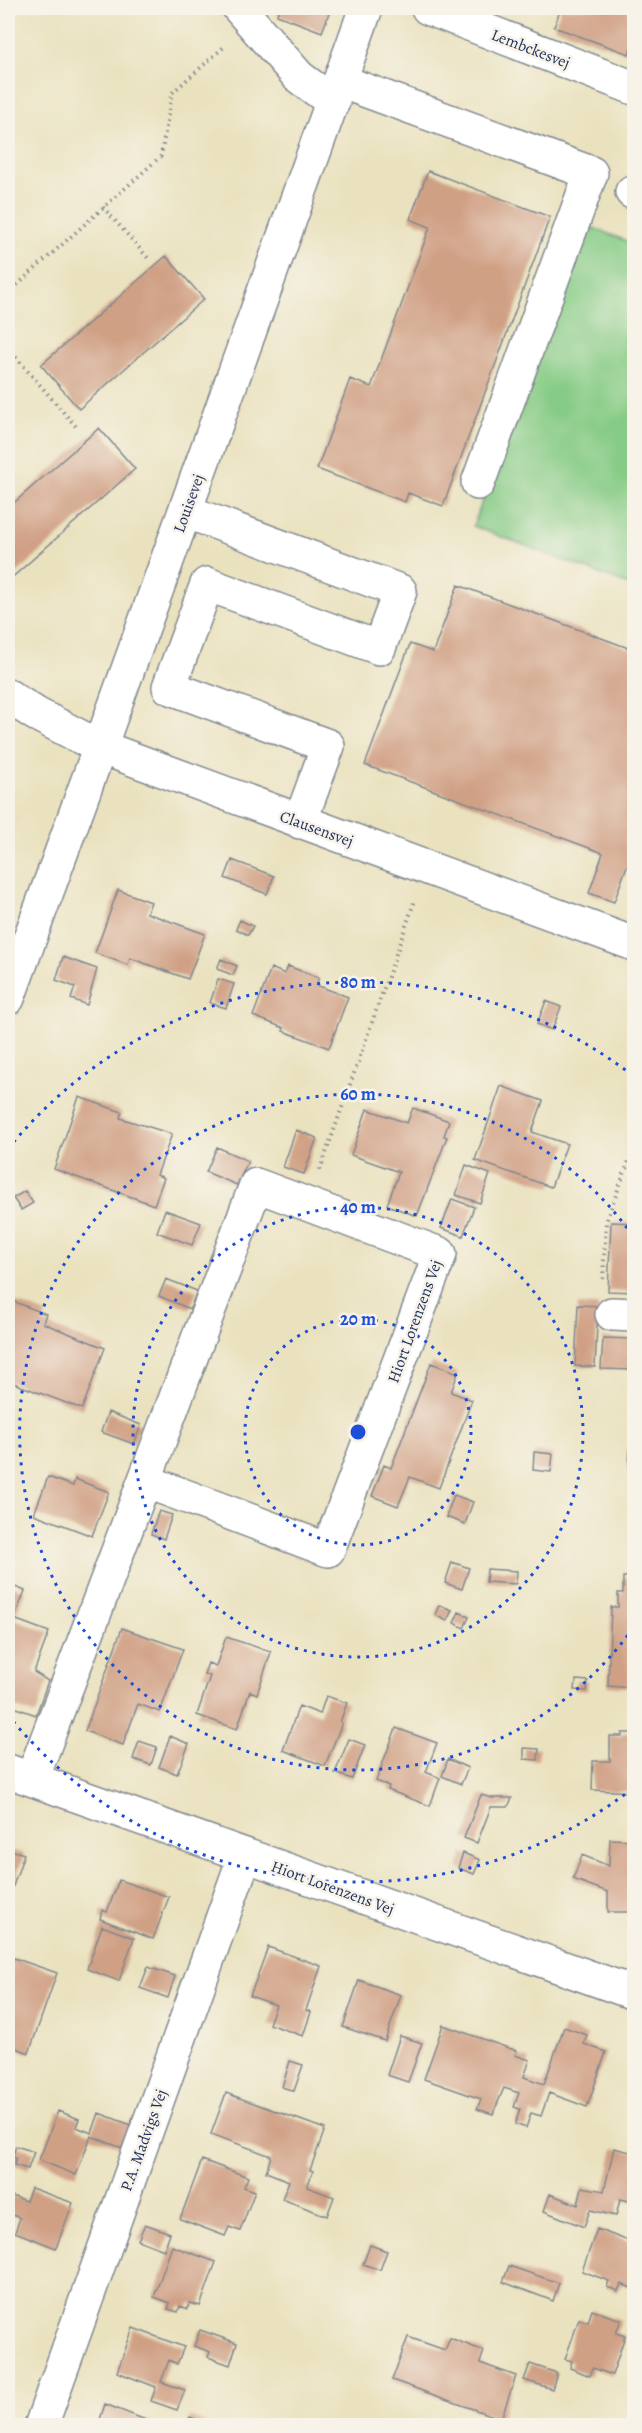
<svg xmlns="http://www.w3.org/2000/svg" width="642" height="2433" viewBox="0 0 642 2433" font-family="Alegreya,serif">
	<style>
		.green { fill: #87cc86; stroke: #517e72; stroke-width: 1.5 }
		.building { fill: #d0a085 }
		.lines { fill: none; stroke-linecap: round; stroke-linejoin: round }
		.minor-casing { stroke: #82888e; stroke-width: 36 }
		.path { stroke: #82888e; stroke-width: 4; stroke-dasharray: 1.5 4.5; stroke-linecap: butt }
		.minor { stroke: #fff; stroke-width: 33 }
		.ring { fill: none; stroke: #1d4ed8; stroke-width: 3; stroke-dasharray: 3 6 }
		.labels { text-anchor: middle; stroke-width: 5; stroke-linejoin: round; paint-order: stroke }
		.street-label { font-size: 16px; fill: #1b2f5e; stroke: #f7f3e8 }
		.centre { fill: #1d4ed8; stroke: #f7f3e8; stroke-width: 3 }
		.ring-label { font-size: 18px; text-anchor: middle; font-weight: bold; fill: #1d4ed8; stroke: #f7f3e8; stroke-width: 5; stroke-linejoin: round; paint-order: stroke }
	</style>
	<rect width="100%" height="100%" fill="#f7f3e8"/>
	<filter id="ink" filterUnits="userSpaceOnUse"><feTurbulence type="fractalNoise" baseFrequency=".0167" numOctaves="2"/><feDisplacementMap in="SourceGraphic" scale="12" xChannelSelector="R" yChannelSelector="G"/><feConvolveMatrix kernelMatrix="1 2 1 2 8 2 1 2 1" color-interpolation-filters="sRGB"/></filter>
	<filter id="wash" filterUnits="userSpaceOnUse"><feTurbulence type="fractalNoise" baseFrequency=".008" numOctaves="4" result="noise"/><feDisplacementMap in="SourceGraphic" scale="24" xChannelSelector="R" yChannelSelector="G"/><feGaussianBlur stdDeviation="1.35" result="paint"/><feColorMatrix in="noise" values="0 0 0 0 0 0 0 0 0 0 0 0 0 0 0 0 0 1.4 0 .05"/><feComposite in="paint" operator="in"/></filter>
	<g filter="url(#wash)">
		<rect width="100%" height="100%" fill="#eae2bf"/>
		<path class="green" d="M 586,225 L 634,244 L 634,587 L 473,526 Z"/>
		<g id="blocks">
			<path class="building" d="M 279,8 L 331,8 L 322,32 L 277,15 Z
				M 561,8 L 634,8 L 634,38 L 629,54 L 554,27 Z
				M 428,171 L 550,217 L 443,506 L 408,493 L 405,502 L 317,469 L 350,379 L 371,387 L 430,227 L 410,219 Z
				M 166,256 L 204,299 L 79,409 L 41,365 Z
				M 99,428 L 135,469 L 8,581 L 8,508 Z
				M 458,585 L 634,650 L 634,865 L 628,863 L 614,902 L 589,893 L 603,853 L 365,765 L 410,644 L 433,652 Z
				M 232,860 L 274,876 L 267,894 L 225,878 Z
				M 118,890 L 151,902 L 147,913 L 205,934 L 188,979 L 130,958 L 128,965 L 95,953 Z
				M 240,920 L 253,926 L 248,935 L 236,929 Z
				M 63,957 L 97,969 L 87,1005 L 71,999 L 75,987 L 56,980 Z
				M 221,959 L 237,966 L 233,975 L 217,969 Z
				M 288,966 L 319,978 L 316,985 L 348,997 L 329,1048 L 283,1031 L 284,1028 L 253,1016 L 271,968 L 285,974 Z
				M 218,979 L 234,984 L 226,1008 L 210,1003 Z
				M 546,1001 L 561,1007 L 552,1030 L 537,1024 Z
				M 501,1086 L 543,1101 L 532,1132 L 567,1144 L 551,1187 L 475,1160 Z
				M 79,1097 L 122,1112 L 120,1118 L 172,1134 L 157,1175 L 164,1178 L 154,1205 L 54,1169 Z
				M 413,1108 L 449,1121 L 444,1136 L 447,1137 L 417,1216 L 387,1205 L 399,1172 L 351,1155 L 367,1109 L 407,1123 Z
				M 296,1130 L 317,1138 L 304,1174 L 283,1167 Z
				M 217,1147 L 248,1161 L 237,1185 L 206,1172 Z
				M 466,1165 L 490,1174 L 480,1203 L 456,1195 Z
				M 25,1191 L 33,1203 L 21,1210 L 13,1198 Z
				M 452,1199 L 474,1207 L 463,1236 L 441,1228 Z
				M 165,1210 L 201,1223 L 192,1245 L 157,1232 Z
				M 611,1222 L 634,1223 L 634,1292 L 608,1291 Z
				M 166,1279 L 197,1291 L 190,1309 L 159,1296 Z
				M 12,1301 L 46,1314 L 43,1323 L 105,1348 L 82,1409 L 8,1381 L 8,1315 Z
				M 578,1305 L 598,1306 L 595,1367 L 575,1366 Z
				M 603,1338 L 634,1339 L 634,1370 L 601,1369 Z
				M 431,1363 L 458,1373 L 451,1392 L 472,1400 L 439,1488 L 410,1477 L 398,1506 L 372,1496 L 384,1465 L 391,1468 Z
				M 108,1412 L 141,1425 L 134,1444 L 101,1432 Z
				M 630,1434 L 634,1435 L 634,1482 L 629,1481 Z
				M 534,1452 L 553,1454 L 551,1472 L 533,1470 Z
				M 48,1477 L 73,1486 L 75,1479 L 109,1492 L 92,1536 L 34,1514 Z
				M 454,1495 L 473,1502 L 465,1524 L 446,1517 Z
				M 159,1511 L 172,1515 L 164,1539 L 151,1534 Z
				M 452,1562 L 469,1568 L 462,1589 L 445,1583 Z
				M 487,1569 L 517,1571 L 516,1584 L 486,1582 Z
				M 623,1577 L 634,1577 L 634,1688 L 608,1686 L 611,1607 L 618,1607 L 618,1593 L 623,1593 Z
				M 8,1584 L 25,1591 L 14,1619 L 49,1632 L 34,1672 L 48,1681 L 36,1715 L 8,1705 L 8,1677 L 11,1667 L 8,1666 Z
				M 439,1605 L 452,1610 L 447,1621 L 435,1615 Z
				M 459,1612 L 469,1617 L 464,1628 L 454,1623 Z
				M 122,1628 L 183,1649 L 160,1712 L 138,1704 L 123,1745 L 85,1731 Z
				M 226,1637 L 271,1652 L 257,1694 L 250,1691 L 237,1729 L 197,1715 L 210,1676 L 204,1674 L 208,1663 L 216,1666 Z
				M 576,1680 L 588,1681 L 587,1691 L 575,1690 Z
				M 326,1696 L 347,1703 L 340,1722 L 342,1723 L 325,1766 L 283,1750 L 299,1706 L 320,1714 Z
				M 396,1728 L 437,1743 L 426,1772 L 440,1778 L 430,1806 L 388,1790 L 389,1786 L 376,1781 Z
				M 622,1733 L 634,1733 L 634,1792 L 592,1790 L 593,1761 L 610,1761 L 610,1736 L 622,1736 Z
				M 170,1736 L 189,1744 L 177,1774 L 159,1767 Z
				M 349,1739 L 365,1745 L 352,1779 L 335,1773 Z
				M 139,1741 L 157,1747 L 151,1765 L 133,1759 Z
				M 524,1748 L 539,1749 L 538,1760 L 524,1759 Z
				M 448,1759 L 468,1768 L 461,1784 L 442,1776 Z
				M 481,1795 L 492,1798 L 512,1798 L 508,1807 L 491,1807 L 477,1843 L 464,1838 Z
				M 632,1820 L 634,1820 L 634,1912 L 608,1912 L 608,1892 L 573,1879 L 582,1855 L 609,1866 L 610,1839 L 632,1840 Z
				M 8,1849 L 24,1854 L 8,1901 Z
				M 463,1853 L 480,1860 L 474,1874 L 458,1868 Z
				M 119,1880 L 169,1897 L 153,1939 L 100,1919 L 102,1910 L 107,1912 Z
				M 102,1926 L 134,1938 L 119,1981 L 87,1969 Z
				M 268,1947 L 321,1966 L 306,2010 L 311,2012 L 303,2036 L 269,2024 L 276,2005 L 250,1996 Z
				M 14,1958 L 57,1973 L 29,2053 L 8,2045 L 8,1976 Z
				M 148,1967 L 175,1976 L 168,1998 L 140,1988 Z
				M 359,1980 L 401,1995 L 385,2041 L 343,2027 Z
				M 443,2025 L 517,2051 L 515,2055 L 530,2060 L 524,2077 L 544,2084 L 564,2027 L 587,2035 L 584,2044 L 606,2052 L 587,2107 L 549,2093 L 541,2116 L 531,2113 L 526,2128 L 515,2124 L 520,2109 L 514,2107 L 519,2093 L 504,2088 L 493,2114 L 477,2109 L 481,2099 L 424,2079 Z
				M 400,2036 L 422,2043 L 408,2082 L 387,2075 Z
				M 290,2061 L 303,2065 L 294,2091 L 282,2087 Z
				M 226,2093 L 325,2129 L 310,2170 L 313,2171 L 307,2187 L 334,2197 L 327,2216 L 282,2199 L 289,2181 L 266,2172 L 271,2156 L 211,2134 Z
				M 58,2111 L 79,2119 L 76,2127 L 92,2133 L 99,2113 L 131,2125 L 122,2148 L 91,2136 L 76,2175 L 39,2160 Z
				M 16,2146 L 34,2152 L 28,2169 L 14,2165 L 16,2158 L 12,2157 Z
				M 614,2148 L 634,2153 L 634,2202 L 620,2199 L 616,2216 L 590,2210 L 584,2227 L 544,2211 L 550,2194 L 578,2205 L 582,2187 L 604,2191 Z
				M 202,2160 L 248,2177 L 244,2187 L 255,2191 L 240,2231 L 229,2227 L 225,2236 L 180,2219 Z
				M 31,2188 L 73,2203 L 56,2248 L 15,2232 L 20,2218 L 8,2213 L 8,2199 L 9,2195 L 26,2201 Z
				M 145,2224 L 170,2233 L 164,2250 L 138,2240 Z
				M 597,2229 L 634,2243 L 634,2289 L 621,2284 L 618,2291 L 607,2287 L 609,2281 L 582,2271 Z
				M 370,2245 L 387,2251 L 380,2270 L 363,2264 Z
				M 172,2246 L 216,2262 L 200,2306 L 190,2303 L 188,2309 L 180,2306 L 178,2312 L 168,2309 L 170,2303 L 154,2297 Z
				M 509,2266 L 559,2283 L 553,2301 L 503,2282 Z
				M 592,2310 L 621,2320 L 616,2333 L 625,2336 L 612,2375 L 593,2368 L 590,2376 L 570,2368 L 572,2361 L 565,2359 L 579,2319 L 588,2322 Z
				M 133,2328 L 184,2347 L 177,2364 L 169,2360 L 161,2382 L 185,2390 L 177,2410 L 151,2401 L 156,2387 L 117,2372 Z
				M 200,2330 L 237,2343 L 230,2365 L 208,2357 L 210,2352 L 194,2346 Z
				M 408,2337 L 445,2350 L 450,2338 L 484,2351 L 480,2363 L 516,2376 L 501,2419 L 392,2380 Z
				M 530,2364 L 557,2373 L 552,2389 L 524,2380 Z
				M 105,2404 L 156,2424 L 156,2426 L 98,2426 Z
				M 190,2417 L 210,2425 L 210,2426 L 187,2426 Z"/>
		</g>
	</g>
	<g filter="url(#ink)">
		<use href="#blocks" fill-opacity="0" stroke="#82888e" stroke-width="1.5"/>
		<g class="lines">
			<defs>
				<path id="minor" d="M 239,8 L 299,77 L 333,102
					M 428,8 L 634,88
					M 340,81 L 591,173 L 478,483
					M 632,192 L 634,193
					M 185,511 L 400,591 L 379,648 L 207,584 L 169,687 L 328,746 L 300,822
					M 8,696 L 36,714 L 100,747 L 634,944
					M 8,998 L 100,747 L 366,8
					M 612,1314 L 634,1315
					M 8,1771 L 634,1993
					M 32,1779 L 256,1185 L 440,1254 L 328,1550 L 145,1481
					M 41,2426 L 245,1855"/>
			</defs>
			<use href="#minor" class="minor-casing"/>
			<path class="path" d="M 103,207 L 148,258
				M 8,293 L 161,156 L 172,93 L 225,46
				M 8,348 L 78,429
				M 320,1170 L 415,900
				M 603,1279 L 606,1221 L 634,1148"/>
			<use href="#minor" class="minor"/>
		</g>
	</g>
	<g class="ring">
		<circle cx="358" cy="1432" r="113"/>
		<circle cx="358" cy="1432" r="225"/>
		<path d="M633 1628A338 338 0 1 1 633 1236"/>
		<path d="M632 1789A450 450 0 0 1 8 1715M8 1149A450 450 0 0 1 632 1075"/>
	</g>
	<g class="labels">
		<g class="street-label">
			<text transform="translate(531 48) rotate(21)" y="6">Lembckesvej</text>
			<text transform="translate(188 503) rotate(-70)" y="6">Louisevej</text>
			<text transform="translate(317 828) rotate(20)" y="6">Clausensvej</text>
			<text transform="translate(414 1321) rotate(-70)" y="6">Hiort Lorenzens Vej</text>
			<text transform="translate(333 1887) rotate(20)" y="6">Hiort Lorenzens Vej</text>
			<text transform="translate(143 2140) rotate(-70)" y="6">P.A. Madvigs Vej</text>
		</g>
	</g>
	<circle cx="358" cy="1432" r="9" class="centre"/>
	<g class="ring-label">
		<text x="358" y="988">80 m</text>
		<text x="358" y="1100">60 m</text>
		<text x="358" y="1213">40 m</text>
		<text x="358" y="1325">20 m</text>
	</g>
	<rect width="642" height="2433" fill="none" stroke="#f7f3e8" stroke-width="30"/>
</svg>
